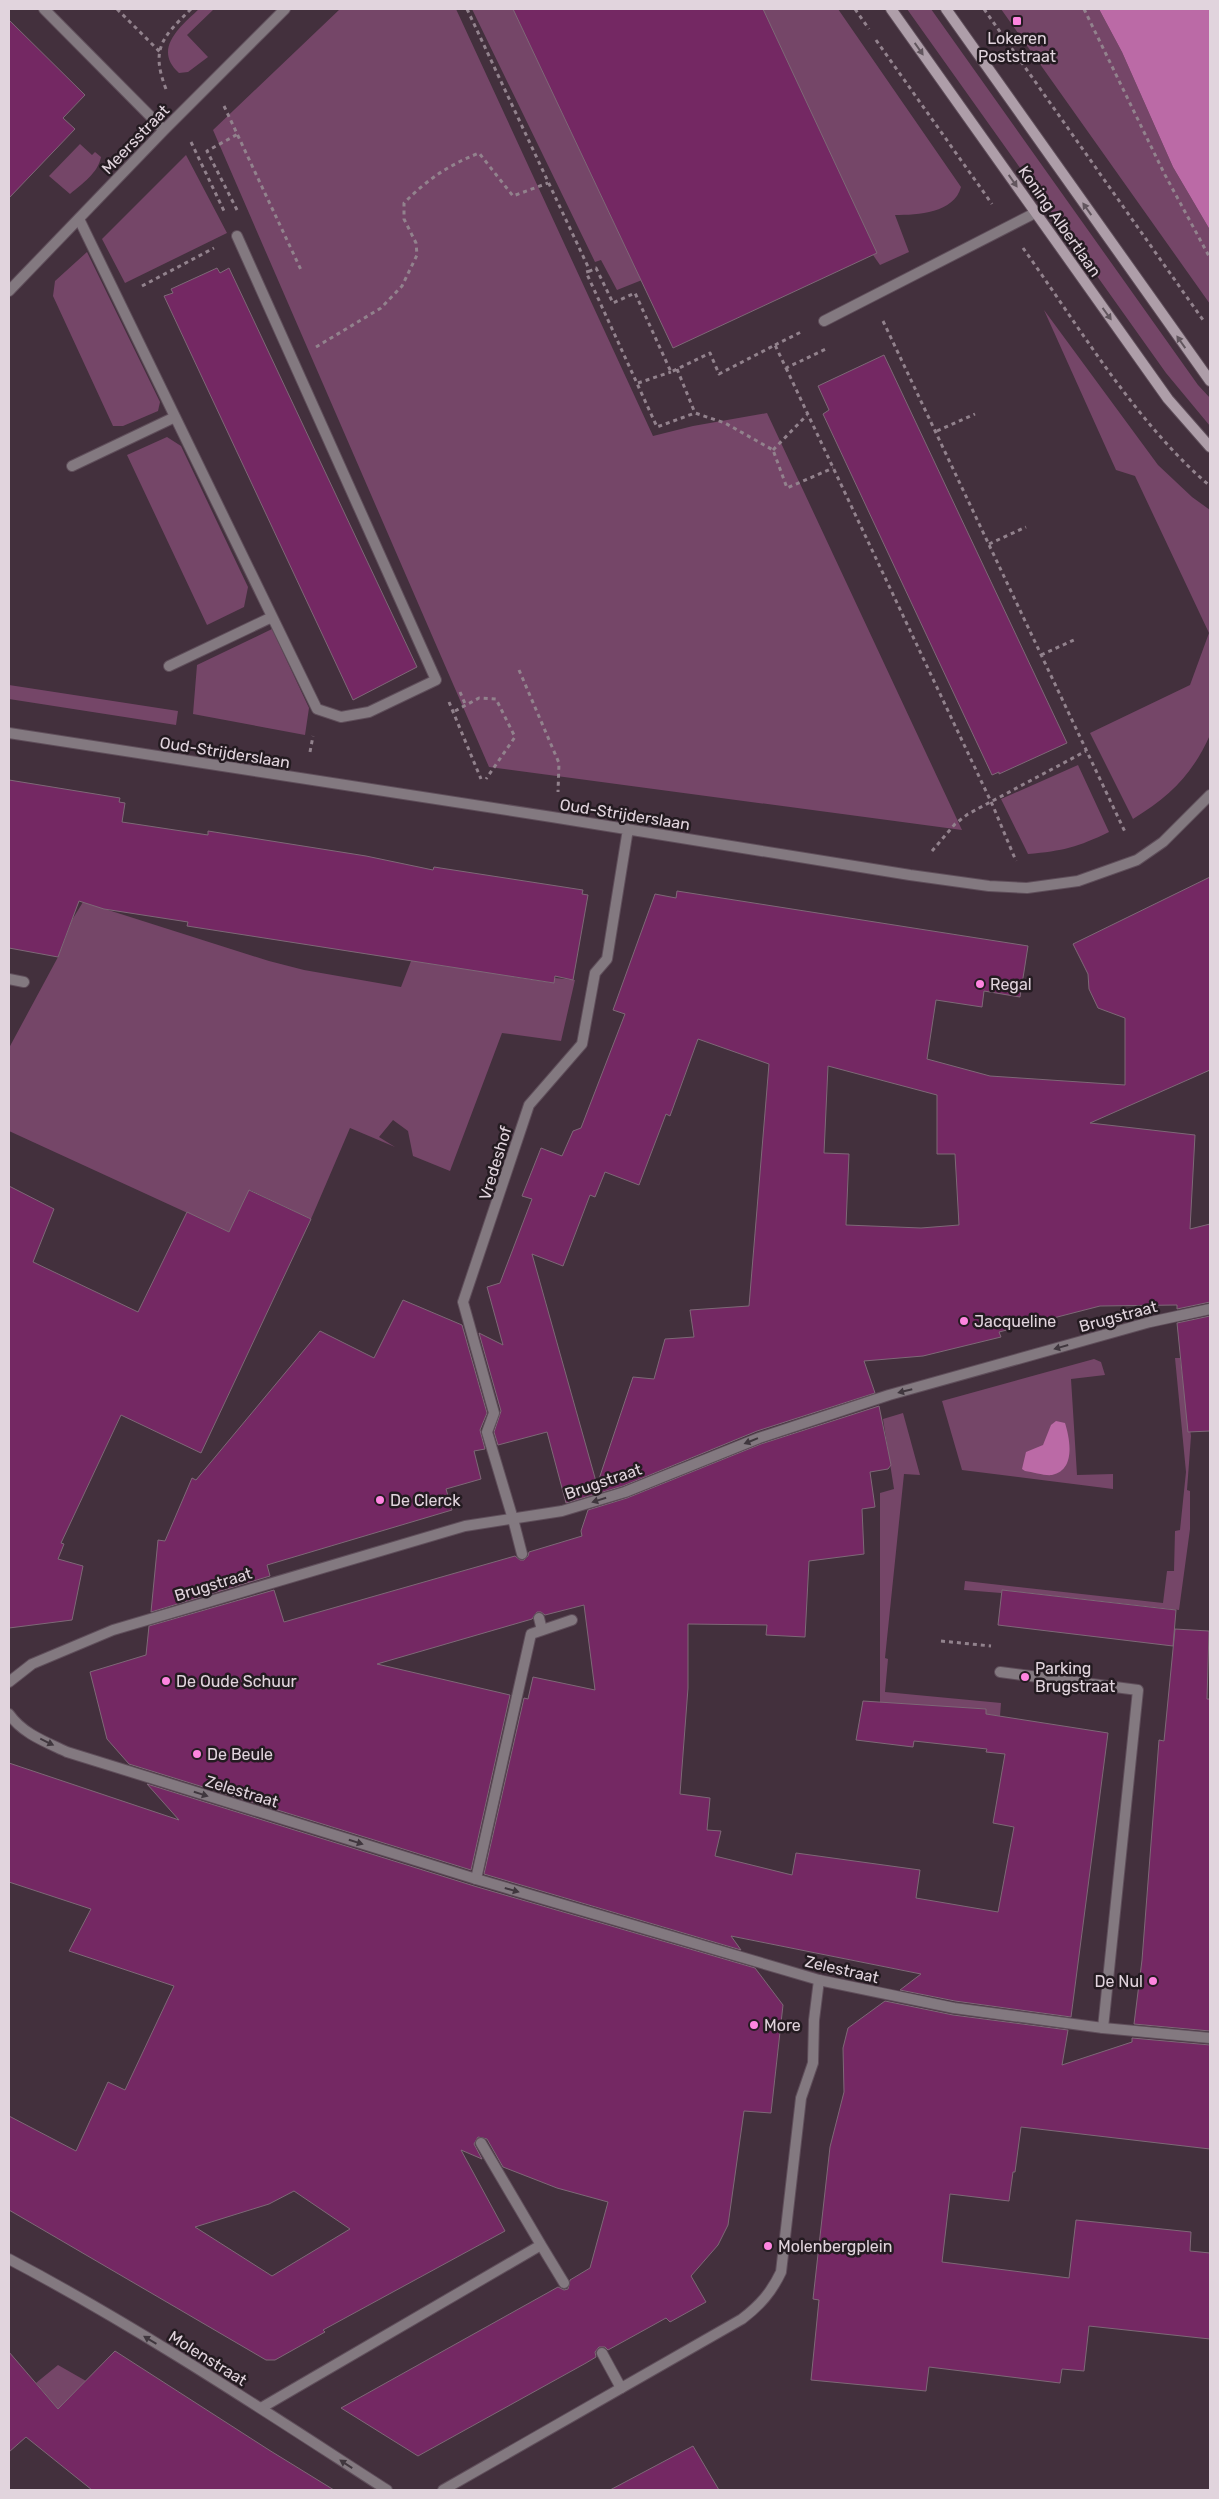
<svg xmlns="http://www.w3.org/2000/svg" width="1219" height="2499" viewBox="0 0 1219 2499" font-family="Rubik,sans-serif">
	<style>
		.green { fill: #754668 }
		.water { fill: #bb6aa6 }
		.building { fill: #742863; stroke: #7e6877; fill-rule: evenodd }
		.lines { fill: none; stroke-linecap: round; stroke-linejoin: round }
		.service-casing { stroke: #5f4e5a; stroke-width: 12 }
		.minor-casing { stroke: #5f4e5a; stroke-width: 12 }
		.tertiary-casing { stroke: #5f4e5a; stroke-width: 12 }
		.secondary-casing { stroke: #5f4e5a; stroke-width: 12 }
		.path { stroke: #92828d; stroke-width: 3; stroke-dasharray: 4 4; stroke-linecap: butt }
		.service { stroke: #837980; stroke-width: 10 }
		.minor { stroke: #837980; stroke-width: 10 }
		.tertiary { stroke: #837980; stroke-width: 10 }
		.secondary { stroke: #ae9ea9; stroke-width: 10 }
		.oneway { fill: #62565e }
		.oneway2 { fill: #40373e }
		.poi-dot { fill: #fe85e0; stroke: #241b21; stroke-width: 2 }
		.labels { text-anchor: middle; stroke-width: 5; stroke-linejoin: round; paint-order: stroke }
		.poi-label { font-size: 16px; fill: #e1d4dd; stroke: #241b21; text-anchor: start }
		.street-label { font-size: 16px; fill: #e1d4dd; stroke: #241b21 }
	</style>
	<rect width="100%" height="100%" fill="#43303d"/>
	<path class="green" d="M 199,9 L 214,9 L 187,35 L 208,57 L 188,72 L 179,73 C 152,49 181,26 199,9 Z
		M 340,9 L 456,9 L 653,436 L 693,426 L 767,413 L 962,830 L 489,767 L 213,130 Z
		M 472,9 L 838,9 L 961,187 C 954,213 918,215 895,215 L 909,252 L 880,265 L 873,255 L 642,280 L 617,290 L 601,260 L 595,262 Z
		M 907,9 L 931,9 L 1198,385 L 1210,398 L 1210,426 L 1166,373 Z
		M 1001,9 L 1099,9 L 1122,52 L 1173,167 L 1210,230 L 1210,304 Z
		M 80,144 L 92,155 L 95,152 L 101,157 C 98,173 82,184 70,194 L 49,176 Z
		M 186,155 L 227,233 L 125,283 L 102,239 Z
		M 87,252 L 160,402 L 158,411 L 123,426 L 113,426 L 53,296 L 55,281 Z
		M 1044,310 L 1158,465 L 1192,497 L 1210,510 L 1210,735 C 1192,775 1170,796 1133,819 L 1090,733 L 1190,685 L 1209,633 L 1135,476 L 1116,470 Z
		M 167,437 L 181,446 L 248,587 L 244,607 L 207,625 L 127,455 Z
		M 272,629 L 309,708 L 305,735 L 193,714 L 197,665 Z
		M 9,685 L 178,711 L 176,725 L 9,699 Z
		M 1078,765 L 1109,832 C 1078,847 1063,851 1028,854 L 1001,799 Z
		M 83,902 L 269,961 L 304,970 L 401,987 L 413,956 C 446,969 479,971 514,972 L 514,977 L 553,983 L 555,978 L 575,980 L 561,1041 L 502,1033 L 450,1171 L 413,1156 L 408,1131 L 393,1120 L 379,1137 L 395,1147 L 350,1128 L 311,1219 L 250,1190 L 229,1232 L 9,1131 L 9,1048 L 58,957 L 72,920 Z
		M 1175,1358 L 1180,1358 L 1191,1436 L 1187,1490 L 1190,1491 L 1190,1529 L 1179,1610 L 1002,1590 L 1001,1593 L 964,1590 L 965,1581 L 1163,1603 L 1167,1571 L 1174,1571 L 1175,1531 L 1180,1530 L 1186,1472 Z
		M 1094,1359 L 1101,1362 L 1105,1375 L 1071,1379 L 1077,1475 L 1113,1474 L 1113,1489 L 962,1470 L 942,1401 Z
		M 903,1413 L 920,1475 L 904,1474 L 885,1658 L 888,1659 L 885,1692 L 1001,1703 L 1000,1716 L 986,1714 L 986,1709 L 880,1703 L 880,1493 L 894,1489 L 883,1419 Z
		M 58,2365 L 86,2381 L 58,2409 L 36,2383 Z"/>
	<path class="water" d="M 1099,9 L 1210,9 L 1210,230 L 1173,167 L 1122,52 Z
		M 1056,1421 L 1065,1423 C 1070,1439 1076,1470 1052,1475 C 1045,1476 1033,1472 1025,1471 L 1022,1469 L 1026,1452 L 1043,1445 L 1051,1425 Z"/>
	<path class="building" d="M 513,9 L 763,9 L 877,253 L 673,348 Z
		M 9,20 L 85,95 L 63,118 L 75,129 L 9,198 Z
		M 217,268 L 220,273 L 229,268 L 417,667 L 353,700 L 164,296 L 173,293 L 171,289 Z
		M 884,355 L 1067,743 L 999,774 L 999,772 L 992,775 L 823,414 L 829,410 L 818,386 Z
		M 9,780 L 120,798 L 119,802 L 125,803 L 122,822 L 208,835 L 208,831 L 366,856 L 433,870 L 434,867 L 583,890 L 582,894 L 588,895 L 573,980 L 555,976 L 554,983 L 187,926 L 188,922 L 104,909 L 79,901 L 58,957 L 9,948 Z
		M 1210,877 L 1210,1070 L 1090,1123 L 1195,1135 L 1190,1229 L 1210,1224 L 1210,1302 L 1177,1309 L 1177,1305 L 1100,1306 L 999,1332 L 1001,1337 L 923,1356 L 864,1361 L 875,1393 L 757,1431 L 623,1486 L 566,1503 L 547,1432 L 498,1445 L 494,1432 L 501,1411 L 479,1333 L 503,1345 L 487,1287 L 500,1283 L 532,1199 L 522,1196 L 541,1148 L 562,1156 L 573,1131 L 581,1128 L 625,1014 L 613,1010 L 655,894 L 676,898 L 677,891 L 1028,946 L 1020,997 L 984,991 L 982,1007 L 936,1000 L 927,1059 L 990,1076 L 1125,1085 L 1125,1018 L 1098,1008 L 1089,989 L 1088,974 L 1073,944 ZM 698,1039 L 769,1064 L 749,1306 L 690,1310 L 694,1337 L 665,1339 L 654,1379 L 633,1377 L 597,1485 L 532,1254 L 563,1266 L 590,1195 L 595,1197 L 605,1172 L 639,1185 L 666,1114 L 670,1116 ZM 828,1066 L 937,1095 L 937,1154 L 955,1154 L 959,1225 L 921,1228 L 846,1225 L 849,1154 L 824,1153 Z
		M 9,1186 L 54,1209 L 33,1262 L 138,1312 L 187,1212 L 229,1232 L 249,1190 L 311,1219 L 201,1453 L 121,1415 L 61,1543 L 64,1544 L 58,1559 L 83,1566 L 72,1620 L 9,1628 Z
		M 403,1300 L 462,1325 L 487,1413 L 480,1430 L 485,1449 L 474,1451 L 481,1479 L 446,1489 L 452,1510 L 267,1565 L 270,1576 L 151,1612 L 158,1540 L 165,1541 L 192,1478 L 196,1480 L 320,1331 L 374,1358 Z
		M 1210,1316 L 1210,1431 L 1188,1432 L 1177,1323 Z
		M 879,1406 L 891,1465 L 888,1469 L 870,1472 L 875,1507 L 862,1509 L 864,1554 L 809,1561 L 805,1637 L 766,1635 L 767,1625 L 688,1624 L 688,1688 L 680,1794 L 710,1798 L 707,1830 L 721,1831 L 715,1856 L 792,1875 L 796,1853 L 920,1870 L 916,1898 L 998,1912 L 1014,1827 L 993,1823 L 1005,1754 L 986,1752 L 987,1749 L 914,1741 L 913,1747 L 856,1740 L 863,1701 L 986,1709 L 986,1714 L 1108,1733 L 1071,2017 L 955,2001 L 900,1990 L 921,1974 L 731,1936 L 741,1950 L 484,1874 L 524,1698 L 528,1699 L 533,1677 L 595,1690 L 584,1605 L 545,1615 L 541,1612 L 537,1612 L 532,1619 L 377,1664 L 510,1695 L 471,1870 L 129,1764 L 107,1739 L 90,1672 L 146,1655 L 149,1626 L 274,1590 L 284,1622 L 515,1556 L 520,1560 L 524,1560 L 528,1556 L 529,1552 L 582,1536 L 581,1531 L 588,1510 L 627,1498 L 761,1444 Z
		M 1002,1590 L 1176,1610 L 1173,1646 L 998,1625 Z
		M 1175,1629 L 1209,1631 L 1207,1699 L 1210,1699 L 1210,2031 L 1134,2024 L 1142,1960 L 1159,1740 L 1164,1741 Z
		M 9,1763 L 179,1820 L 147,1784 L 474,1886 L 755,1968 L 783,2005 L 771,2113 L 744,2111 L 728,2225 L 718,2245 L 691,2276 L 706,2302 L 670,2322 L 666,2318 L 608,2350 L 605,2347 L 599,2347 L 595,2352 L 596,2357 L 586,2363 L 418,2456 L 341,2408 L 558,2287 L 564,2290 L 568,2289 L 570,2280 L 590,2268 L 608,2202 L 557,2188 L 503,2167 L 487,2139 L 478,2137 L 474,2144 L 482,2159 L 461,2150 L 505,2231 L 323,2330 L 325,2332 L 275,2360 L 266,2360 L 9,2210 L 9,2116 L 76,2151 L 108,2082 L 125,2090 L 174,1986 L 69,1951 L 91,1909 L 9,1882 ZM 294,2191 L 350,2229 L 272,2276 L 195,2227 L 269,2204 Z
		M 885,2001 L 953,2015 L 1068,2030 L 1062,2065 L 1132,2042 L 1132,2038 L 1210,2045 L 1210,2149 L 1021,2127 L 1015,2172 L 1013,2172 L 1009,2201 L 950,2194 L 942,2262 L 1069,2278 L 1076,2220 L 1191,2232 L 1190,2251 L 1210,2253 L 1210,2339 L 1089,2326 L 1084,2371 L 1062,2369 L 1060,2383 L 929,2367 L 926,2391 L 811,2380 L 819,2300 L 813,2299 L 830,2147 L 844,2092 L 843,2048 L 848,2028 Z
		M 115,2351 L 269,2450 L 334,2490 L 92,2490 L 26,2437 L 9,2452 L 9,2352 L 58,2409 Z
		M 693,2446 L 719,2490 L 610,2490 Z"/>
	<g class="lines">
		<defs>
			<path id="service" d="M 79,219 L 317,709 L 341,717 L 369,712 L 436,680 L 237,236
				M 824,321 L 1035,213
				M 72,466 L 175,417
				M 169,666 L 272,617
				M 9,979 L 24,982
				M 513,1519 L 522,1554
				M 539,1618 L 542,1630
				M 1000,1672 L 1138,1690 L 1103,2028
				M 476,1879 L 531,1634 L 572,1620
				M 541,2245 L 564,2283
				M 602,2353 L 621,2388
				M 261,2408 L 541,2245 L 481,2143"/>
			<path id="minor" d="M 44,9 L 164,130
				M 9,291 L 164,130 L 285,9
				M 9,733 L 552,817 L 910,875 L 989,886 L 1027,888 L 1078,881 L 1137,860 L 1163,842 L 1210,795
				M 513,1519 L 487,1432 L 494,1413 L 463,1302 L 529,1105 L 582,1044 L 595,973 L 607,959 L 628,829
				M 9,2259 C 140,2328 263,2410 387,2490
				M 443,2490 L 742,2319 C 760,2305 771,2293 781,2272 L 801,2098 L 813,2063 L 814,2020 L 819,1980"/>
			<path id="tertiary" d="M 9,1682 L 32,1664 L 113,1630 L 465,1526 L 562,1511 L 625,1492 L 759,1438 L 889,1395 L 1150,1322 L 1210,1309
				M 9,1714 C 23,1734 46,1742 67,1752 L 476,1879 L 819,1980 L 954,2008 L 1103,2028 L 1210,2038"/>
			<path id="secondary" d="M 891,9 L 1168,399 L 1210,447
				M 946,9 L 1210,381"/>
		</defs>
		<use href="#service" class="service-casing"/>
		<use href="#minor" class="minor-casing"/>
		<use href="#tertiary" class="tertiary-casing"/>
		<use href="#secondary" class="secondary-casing"/>
		<path class="path" d="M 117,9 L 160,52
			M 467,9 L 590,271 L 596,268 L 613,303 L 635,293 L 671,372 L 710,353 L 719,374 L 775,345 L 786,368 L 826,349
			M 855,9 L 869,29
			M 984,9 L 1203,320
			M 1084,9 L 1164,173 L 1210,258
			M 876,40 L 992,204
			M 166,89 C 150,48 163,37 191,9
			M 224,106 L 302,272
			M 191,142 L 225,213
			M 237,210 L 207,151 L 238,134
			M 1023,248 C 1080,328 1136,423 1210,486
			M 590,271 L 586,272 L 657,427 L 695,413 L 725,423 L 773,450 L 787,488 L 833,468
			M 142,286 L 214,248
			M 883,321 L 1126,834
			M 775,345 L 801,332
			M 316,347 L 381,308 L 402,286 L 417,255 L 416,243 L 404,219 L 404,203 C 428,179 447,166 479,153 L 513,196 L 548,183
			M 786,368 L 993,806 L 1016,861
			M 677,369 L 695,413
			M 638,383 L 671,372
			M 937,431 L 975,414
			M 773,450 L 807,415
			M 989,544 L 1026,527
			M 1041,655 L 1076,639
			M 519,670 L 559,763 L 558,792
			M 460,692 L 466,706
			M 449,702 L 481,779
			M 455,711 L 479,698 L 496,699 L 515,737 L 486,779
			M 310,752 L 313,736
			M 932,851 L 955,824 L 968,814 L 1086,751
			M 941,1641 L 991,1646"/>
		<use href="#service" class="service"/>
		<use href="#minor" class="minor"/>
		<use href="#tertiary" class="tertiary"/>
		<use href="#secondary" class="secondary"/>
	</g>
	<defs><path id="oneway-solid" d="M-6-.8H1V-3.2L6.5 0L1 3.2V.8H-6Z" transform="scale(1.25)"/></defs>
	<g class="oneway">
		<use href="#oneway-solid" transform="translate(919 49) rotate(55)"/>
		<use href="#oneway-solid" transform="translate(1013 181) rotate(55)"/>
		<use href="#oneway-solid" transform="translate(1087 209) rotate(-125)"/>
		<use href="#oneway-solid" transform="translate(1107 314) rotate(54)"/>
		<use href="#oneway-solid" transform="translate(1181 342) rotate(-125)"/>
	</g>
	<g class="oneway2">
		<use href="#oneway-solid" transform="translate(1061 1347) rotate(164)"/>
		<use href="#oneway-solid" transform="translate(905 1391) rotate(166)"/>
		<use href="#oneway-solid" transform="translate(751 1441) rotate(158)"/>
		<use href="#oneway-solid" transform="translate(599 1500) rotate(163)"/>
		<use href="#oneway-solid" transform="translate(47 1742) rotate(26)"/>
		<use href="#oneway-solid" transform="translate(201 1794) rotate(17)"/>
		<use href="#oneway-solid" transform="translate(356 1842) rotate(17)"/>
		<use href="#oneway-solid" transform="translate(512 1890) rotate(16)"/>
		<use href="#oneway-solid" transform="translate(150 2340) rotate(-149)"/>
		<use href="#oneway-solid" transform="translate(346 2464) rotate(-147)"/>
	</g>
	<g class="poi-dot">
		<rect x="1012" y="16" width="10" height="10" rx="2.5"/>
		<circle cx="980" cy="984" r="5"/>
		<circle cx="964" cy="1321" r="5"/>
		<circle cx="380" cy="1500" r="5"/>
		<circle cx="1025" cy="1677" r="5"/>
		<circle cx="166" cy="1681" r="5"/>
		<circle cx="197" cy="1754" r="5"/>
		<circle cx="1153" cy="1981" r="5"/>
		<circle cx="754" cy="2025" r="5"/>
		<circle cx="768" cy="2246" r="5"/>
	</g>
	<g class="labels">
		<g class="poi-label">
			<text x="1017" y="44" text-anchor="middle">Lokeren<tspan x="1017" dy="18">Poststraat</tspan></text>
			<text x="990" y="990">Regal</text>
			<text x="974" y="1327">Jacqueline</text>
			<text x="390" y="1506">De Clerck</text>
			<text x="1035" y="1674">Parking<tspan x="1035" dy="18">Brugstraat</tspan></text>
			<text x="176" y="1687">De Oude Schuur</text>
			<text x="207" y="1760">De Beule</text>
			<text x="1143" y="1987" text-anchor="end">De Nul</text>
			<text x="764" y="2031">More</text>
			<text x="778" y="2252">Molenbergplein</text>
		</g>
		<g class="street-label">
			<text transform="translate(135 139) rotate(-46)" y="6">Meersstraat</text>
			<text transform="translate(1060 221) rotate(55)" y="6">Koning Albertlaan</text>
			<text transform="translate(225 752) rotate(9)" y="6">Oud-Strijderslaan</text>
			<text transform="translate(625 814) rotate(9)" y="6">Oud-Strijderslaan</text>
			<text transform="translate(495 1163) rotate(-73)" y="6">Vredeshof</text>
			<text transform="translate(1118 1316) rotate(-15)" y="6">Brugstraat</text>
			<text transform="translate(603 1481) rotate(-19)" y="6">Brugstraat</text>
			<text transform="translate(213 1584) rotate(-17)" y="6">Brugstraat</text>
			<text transform="translate(242 1791) rotate(17)" y="6">Zelestraat</text>
			<text transform="translate(842 1969) rotate(13)" y="6">Zelestraat</text>
			<text transform="translate(208 2358) rotate(32)" y="6">Molenstraat</text>
		</g>
	</g>
	<rect width="1219" height="2499" fill="none" stroke="#e1d4dd" stroke-width="20"/>
</svg>
